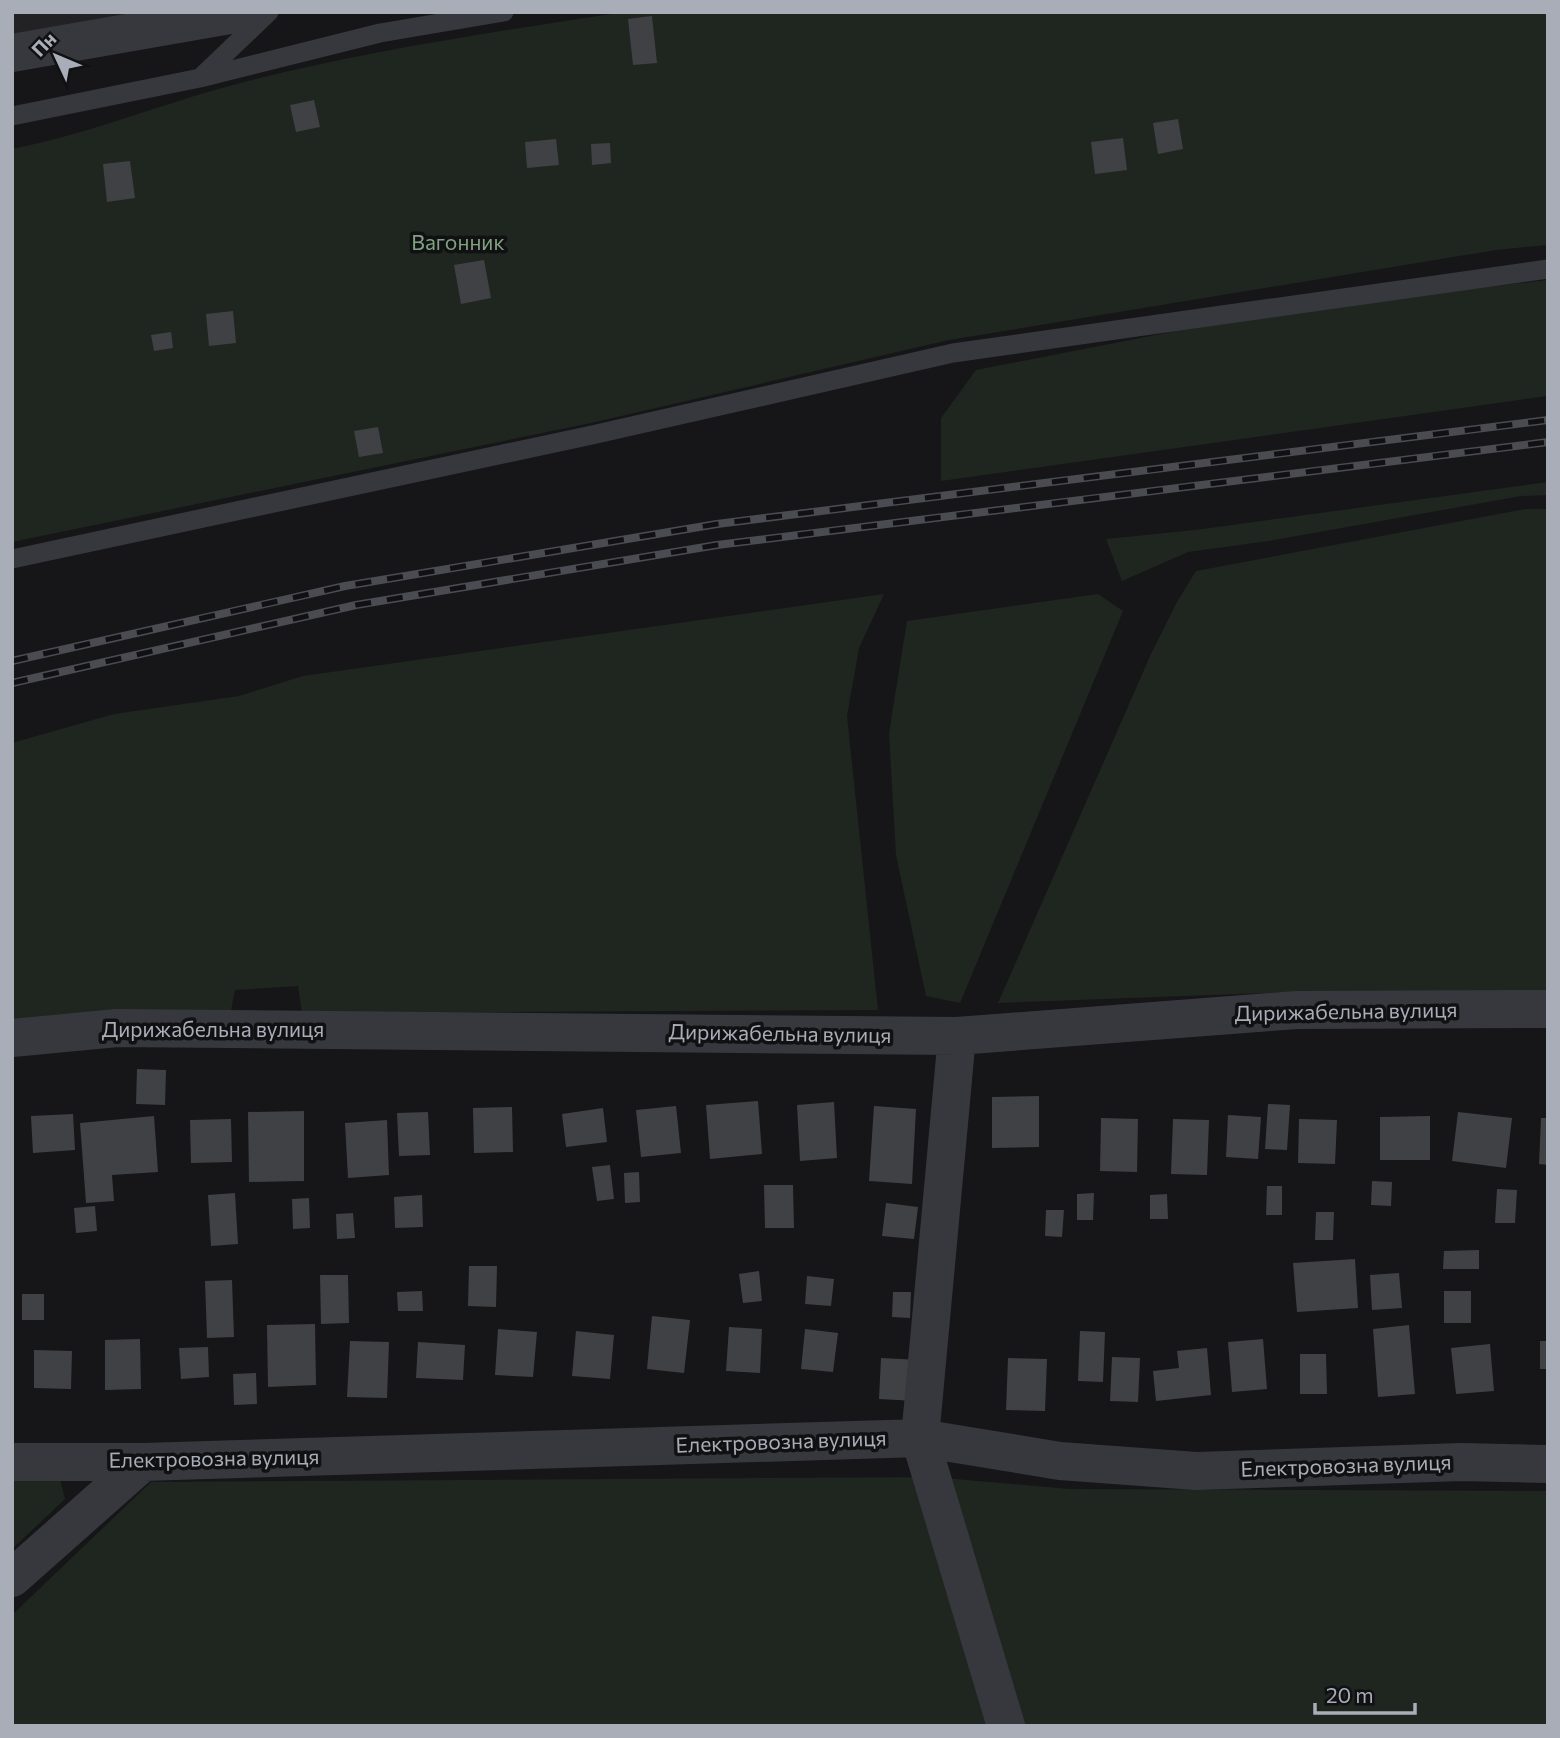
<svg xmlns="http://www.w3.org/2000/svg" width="1560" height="1738" viewBox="0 0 1560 1738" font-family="Commissioner,sans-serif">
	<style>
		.built { fill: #222225 }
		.green { fill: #1e261f }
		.building { fill: #404145 }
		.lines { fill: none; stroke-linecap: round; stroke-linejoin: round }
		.lane { stroke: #37383d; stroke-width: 19 }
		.street { stroke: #37383d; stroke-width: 38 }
		.rail-casing { stroke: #4a4c52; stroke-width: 8 }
		.rail { stroke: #111113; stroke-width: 5; stroke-dasharray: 16; stroke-linecap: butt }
		.labels { text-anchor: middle; stroke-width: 7; stroke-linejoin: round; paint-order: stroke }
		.park-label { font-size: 21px; fill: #7fa381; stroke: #111113 }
		.street-label { font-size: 21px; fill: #a8adb8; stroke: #111113 }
	</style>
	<rect width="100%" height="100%" fill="#161618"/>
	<path class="built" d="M 12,12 L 147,12 L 12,34 Z"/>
	<path class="green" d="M 625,12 L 1548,12 L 1548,245 L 1496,250 L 949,340 L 591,423 L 12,542 L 12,149 C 93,133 168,101 248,81 C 372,50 498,31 625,12 Z
		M 1548,280 L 1548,396 L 941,481 L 941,418 L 976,370 L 1278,311 Z
		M 1548,482 L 1548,495 L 1521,496 L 1269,541 L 1188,552 L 1122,581 L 1106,539 L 1195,530 Z
		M 1525,509 L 1548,509 L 1548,991 L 1295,992 L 998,1003 L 1151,654 L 1177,602 L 1196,571 Z
		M 884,594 L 859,648 L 847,716 L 878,1010 L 302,1013 L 298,986 L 235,990 L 230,1016 L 12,1028 L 12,743 L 114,714 L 239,696 L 303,676 Z
		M 1098,594 L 1123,611 L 960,1003 L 926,996 L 896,855 L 889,733 L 907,621 Z
		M 59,1475 L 65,1499 L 12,1549 L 12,1478 Z
		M 932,1477 L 1069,1489 L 1548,1491 L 1548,1726 L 12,1726 L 12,1615 L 151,1482 Z"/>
	<path class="building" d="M 652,16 L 657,63 L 633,65 L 628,19 Z
		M 314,100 L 320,127 L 296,132 L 290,105 Z
		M 1178,119 L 1183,149 L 1158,154 L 1153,123 Z
		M 1123,138 L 1127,170 L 1095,174 L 1091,142 Z
		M 556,139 L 559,165 L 527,168 L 525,142 Z
		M 610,143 L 611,163 L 592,165 L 591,144 Z
		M 130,161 L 135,198 L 107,202 L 103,164 Z
		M 484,260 L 491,298 L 461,304 L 454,265 Z
		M 233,311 L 236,343 L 209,346 L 206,314 Z
		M 171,332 L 173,348 L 154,351 L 151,335 Z
		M 378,427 L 383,453 L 359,457 L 354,431 Z
		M 137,1069 L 166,1070 L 165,1105 L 136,1104 Z
		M 1039,1096 L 1039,1147 L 992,1148 L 992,1097 Z
		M 758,1101 L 762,1154 L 710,1159 L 706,1105 Z
		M 834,1102 L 837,1158 L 800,1161 L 797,1105 Z
		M 1268,1104 L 1290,1105 L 1287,1150 L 1265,1149 Z
		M 676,1106 L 681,1153 L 641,1157 L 636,1110 Z
		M 874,1106 L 916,1109 L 912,1184 L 869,1181 Z
		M 512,1107 L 513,1152 L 474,1153 L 473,1108 Z
		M 603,1108 L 607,1142 L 566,1147 L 562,1114 Z
		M 304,1111 L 304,1181 L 249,1182 L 248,1112 Z
		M 428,1112 L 430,1155 L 399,1156 L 397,1113 Z
		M 1458,1112 L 1512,1118 L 1506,1168 L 1452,1161 Z
		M 73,1114 L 75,1150 L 33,1153 L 31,1116 Z
		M 1228,1115 L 1261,1117 L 1258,1159 L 1226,1157 Z
		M 154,1116 L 158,1172 L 112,1175 L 114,1201 L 86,1203 L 80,1123 Z
		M 1430,1116 L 1430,1160 L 1380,1160 L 1380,1117 Z
		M 1101,1118 L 1138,1119 L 1137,1172 L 1100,1171 Z
		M 1541,1118 L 1548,1118 L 1548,1165 L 1539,1164 Z
		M 231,1119 L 232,1162 L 191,1163 L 190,1120 Z
		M 1173,1119 L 1209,1120 L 1207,1175 L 1171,1174 Z
		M 1299,1119 L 1337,1120 L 1335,1164 L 1298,1163 Z
		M 387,1120 L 389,1175 L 348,1178 L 345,1123 Z
		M 610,1165 L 614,1199 L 597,1201 L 592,1167 Z
		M 639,1172 L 640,1202 L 625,1203 L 624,1173 Z
		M 1372,1181 L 1392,1182 L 1391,1206 L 1371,1205 Z
		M 764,1185 L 793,1185 L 794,1228 L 765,1228 Z
		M 1267,1186 L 1282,1186 L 1282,1215 L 1266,1215 Z
		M 1497,1189 L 1517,1190 L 1515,1223 L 1495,1223 Z
		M 235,1193 L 238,1244 L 211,1246 L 208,1195 Z
		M 1094,1193 L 1093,1220 L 1077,1220 L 1077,1194 Z
		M 1167,1194 L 1168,1219 L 1150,1219 L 1150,1195 Z
		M 422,1195 L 423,1227 L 395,1228 L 394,1197 Z
		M 309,1198 L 310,1228 L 293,1229 L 292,1199 Z
		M 886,1203 L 918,1207 L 914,1239 L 882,1236 Z
		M 95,1206 L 97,1231 L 76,1233 L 74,1208 Z
		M 1046,1210 L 1064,1210 L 1062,1237 L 1045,1236 Z
		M 1316,1212 L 1334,1212 L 1333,1240 L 1315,1240 Z
		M 353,1213 L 355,1238 L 337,1239 L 336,1214 Z
		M 1479,1250 L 1479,1269 L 1443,1269 L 1444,1251 Z
		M 1355,1259 L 1358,1308 L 1297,1312 L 1293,1263 Z
		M 469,1266 L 497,1266 L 496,1307 L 468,1306 Z
		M 759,1271 L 762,1301 L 743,1303 L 739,1274 Z
		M 1399,1273 L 1402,1308 L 1372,1310 L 1370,1275 Z
		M 320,1275 L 348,1275 L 349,1323 L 321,1324 Z
		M 807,1276 L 834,1279 L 831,1306 L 805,1304 Z
		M 232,1280 L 234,1337 L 207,1338 L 205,1281 Z
		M 422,1291 L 423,1311 L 398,1311 L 397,1292 Z
		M 1444,1291 L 1471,1291 L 1471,1323 L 1444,1323 Z
		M 893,1292 L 911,1292 L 910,1318 L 892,1317 Z
		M 22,1294 L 44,1294 L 44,1320 L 22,1320 Z
		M 652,1316 L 690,1320 L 684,1373 L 647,1369 Z
		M 315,1324 L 316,1385 L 268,1387 L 267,1325 Z
		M 1409,1325 L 1415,1394 L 1378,1397 L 1373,1329 Z
		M 729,1327 L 762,1329 L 760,1373 L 726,1371 Z
		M 498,1329 L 537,1332 L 533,1377 L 495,1375 Z
		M 805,1329 L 838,1333 L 833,1372 L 801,1369 Z
		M 576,1331 L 614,1335 L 610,1379 L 572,1376 Z
		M 1080,1331 L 1105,1332 L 1103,1382 L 1078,1381 Z
		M 140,1339 L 141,1389 L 105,1390 L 105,1340 Z
		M 1263,1339 L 1267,1389 L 1232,1392 L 1228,1342 Z
		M 350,1341 L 389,1342 L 387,1398 L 347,1397 Z
		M 1540,1341 L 1548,1341 L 1548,1369 L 1540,1369 Z
		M 418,1342 L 465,1345 L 463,1380 L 416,1378 Z
		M 1490,1344 L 1494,1391 L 1456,1394 L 1451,1348 Z
		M 208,1347 L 209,1377 L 181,1379 L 179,1348 Z
		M 1207,1348 L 1211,1395 L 1156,1401 L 1153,1371 L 1179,1368 L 1177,1351 Z
		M 34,1350 L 72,1351 L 71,1389 L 34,1388 Z
		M 1300,1354 L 1326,1354 L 1327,1394 L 1300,1394 Z
		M 1112,1357 L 1140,1358 L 1138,1402 L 1110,1401 Z
		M 881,1358 L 919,1360 L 917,1401 L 879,1399 Z
		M 1008,1358 L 1047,1359 L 1045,1411 L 1006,1410 Z
		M 256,1373 L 257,1404 L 234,1405 L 233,1374 Z"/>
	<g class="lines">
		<path class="lane" d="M 203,75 L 269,12
			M 12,116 L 200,78 L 380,33 L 504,12
			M 12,559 L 592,435 L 953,353 L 1548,269"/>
		<path class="street" d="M 12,53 L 247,12
			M 957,1036 L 920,1438 L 1006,1726
			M 12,1038 L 117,1028 L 957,1036 L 1297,1010 L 1548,1009
			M 12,1462 L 143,1462 L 920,1438 L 1060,1461 L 1196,1471 L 1461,1462 L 1548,1464
			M 12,1578 L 143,1462"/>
		<defs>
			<path id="rail" d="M 12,661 L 345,586 L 717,524 L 1548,420
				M 12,683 L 356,605 L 717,545 L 1548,442"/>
		</defs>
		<use href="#rail" class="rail-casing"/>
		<use href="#rail" class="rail"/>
	</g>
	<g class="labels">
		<g class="park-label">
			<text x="458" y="250">Вагонник</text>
		</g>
		<g class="street-label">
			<text transform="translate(1346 1012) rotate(-1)" y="7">Дирижабельна вулиця</text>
			<text x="213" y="1037">Дирижабельна вулиця</text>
			<text transform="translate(780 1034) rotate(1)" y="7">Дирижабельна вулиця</text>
			<text transform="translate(781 1442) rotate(-2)" y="7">Електровозна вулиця</text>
			<text transform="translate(214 1459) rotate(-1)" y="7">Електровозна вулиця</text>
			<text transform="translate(1346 1466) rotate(-2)" y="7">Електровозна вулиця</text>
		</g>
	</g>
	<rect width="1560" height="1738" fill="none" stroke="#a8adb8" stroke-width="28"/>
	<g transform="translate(56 56) rotate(314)" stroke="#111113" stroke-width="5" paint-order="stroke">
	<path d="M0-5L12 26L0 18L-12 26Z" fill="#a8adb8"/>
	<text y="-10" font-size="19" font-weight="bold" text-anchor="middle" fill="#a8adb8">Пн</text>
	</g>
	<path d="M1315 1703v10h100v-10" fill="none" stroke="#a8adb8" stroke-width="3.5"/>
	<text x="1326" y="1703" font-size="21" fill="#a8adb8" stroke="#111113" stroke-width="5" paint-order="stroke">20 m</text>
</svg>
